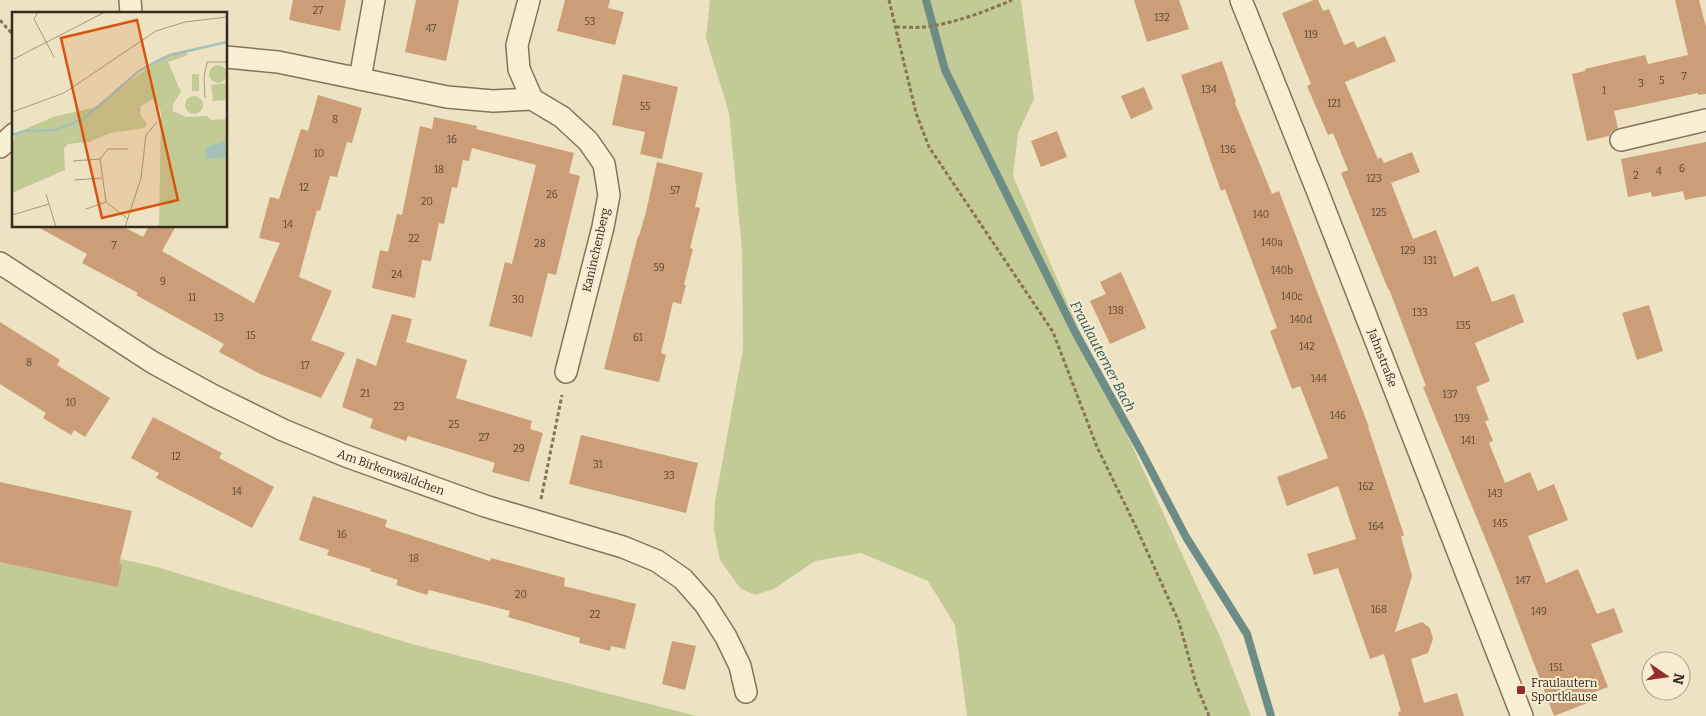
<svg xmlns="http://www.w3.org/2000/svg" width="1706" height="716" viewBox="0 0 1706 716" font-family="Bitter,serif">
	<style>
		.green { fill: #c2cb95 }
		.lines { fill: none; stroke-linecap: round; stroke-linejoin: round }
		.stream { stroke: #6b8d86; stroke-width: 8 }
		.building { fill: #cb9e77 }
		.minor-casing { stroke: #867359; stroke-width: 24 }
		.path { stroke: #867359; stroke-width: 3; stroke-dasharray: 4 2.5; stroke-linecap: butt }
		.minor { stroke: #f8efd4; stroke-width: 21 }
		.poi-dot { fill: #942e2a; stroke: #f5ecd1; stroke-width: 2 }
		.labels { text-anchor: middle; stroke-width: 4; stroke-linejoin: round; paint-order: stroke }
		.number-label { font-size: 10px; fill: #5b4734 }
		.street-label { font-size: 12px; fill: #362a1d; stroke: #f5ecd1 }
		.poi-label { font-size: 12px; fill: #362a1d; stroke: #f5ecd1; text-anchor: start }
		.water-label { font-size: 14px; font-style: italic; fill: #2c5655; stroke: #f5ecd1 }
		.inset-river { fill: none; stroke: #a4c0b9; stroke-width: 2.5 }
		.inset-road { fill: none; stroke: #a4987f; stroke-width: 1 }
		.view { fill: #d6540e; fill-opacity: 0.15; stroke: #d6540e; stroke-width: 2.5 }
		.inset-edge { fill: none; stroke: #362a1d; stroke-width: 2.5 }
	</style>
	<rect width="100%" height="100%" fill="#ede2c1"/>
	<path class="green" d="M 710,0 L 1021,0 L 1034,99 L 1018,133 L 1013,176 L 1083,339 L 1222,641 L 1251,716 L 967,716 L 955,625 L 928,581 L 861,553 L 815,561 L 774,589 L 755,595 L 740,588 L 720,560 L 714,530 L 715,502 L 743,349 L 742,250 L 729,113 L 706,38 Z
		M 0,533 L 157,567 L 412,644 L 697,716 L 0,716 Z"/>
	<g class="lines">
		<path class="stream" d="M 926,0 L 945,70 L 1074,330 L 1141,451 L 1186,537 L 1247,634 L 1271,716"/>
	</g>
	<path class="building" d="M 293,0 L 346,0 L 340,31 L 289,20 Z
		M 416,0 L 459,0 L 446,61 L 405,52 Z
		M 565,0 L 610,0 L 608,8 L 624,12 L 615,45 L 557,31 Z
		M 1134,0 L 1179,0 L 1189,29 L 1147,42 Z
		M 1314,0 L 1318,0 L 1323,11 L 1329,9 L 1344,45 L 1354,41 L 1357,48 L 1385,36 L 1396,61 L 1345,82 L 1378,159 L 1381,157 L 1384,163 L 1412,152 L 1420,172 L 1391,183 L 1413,239 L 1436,230 L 1454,277 L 1478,266 L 1492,302 L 1514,294 L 1524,322 L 1475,343 L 1490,381 L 1476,387 L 1489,420 L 1485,421 L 1493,441 L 1489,443 L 1505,483 L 1530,472 L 1538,491 L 1554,484 L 1568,520 L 1528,536 L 1546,583 L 1578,569 L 1597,614 L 1614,608 L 1623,632 L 1591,644 L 1608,687 L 1587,695 L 1590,702 L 1554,716 L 1499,572 L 1423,387 L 1426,386 L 1389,289 L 1388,289 L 1341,173 L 1348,170 L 1333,133 L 1328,135 L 1307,86 L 1311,84 L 1282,13 Z
		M 1675,0 L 1699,0 L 1706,27 L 1706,94 L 1698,95 L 1698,93 L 1614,111 L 1618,128 L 1612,131 L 1609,136 L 1587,141 L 1572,74 L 1585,71 L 1585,69 L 1645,55 L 1648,64 L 1688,55 Z
		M 1222,61 L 1236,102 L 1235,103 L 1272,194 L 1279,191 L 1300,247 L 1369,427 L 1368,427 L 1404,535 L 1401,537 L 1412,576 L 1395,632 L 1422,622 L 1430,628 L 1433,639 L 1428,653 L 1411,659 L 1424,703 L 1457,693 L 1464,716 L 1399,716 L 1398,712 L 1401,711 L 1384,654 L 1370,659 L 1338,568 L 1314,575 L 1307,554 L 1356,539 L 1338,486 L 1287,506 L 1277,477 L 1328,458 L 1300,386 L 1292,389 L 1270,331 L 1277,328 L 1225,189 L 1221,191 L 1181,75 Z
		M 623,74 L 678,87 L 662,159 L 640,154 L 645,132 L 612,125 Z
		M 1144,87 L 1153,109 L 1131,119 L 1121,96 Z
		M 318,95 L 362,108 L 352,143 L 347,142 L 337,177 L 330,176 L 320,211 L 317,210 L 299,277 L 332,291 L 311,340 L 345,353 L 321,398 L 260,374 L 219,352 L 224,344 L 136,295 L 138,293 L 82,263 L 87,254 L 36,226 L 122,226 L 143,237 L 149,226 L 176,226 L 162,251 L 254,303 L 280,243 L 259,238 L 270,197 L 279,199 L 301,129 L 308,131 Z
		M 434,117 L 477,126 L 476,129 L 574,153 L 569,173 L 580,176 L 556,275 L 548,273 L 532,337 L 489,326 L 505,262 L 512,264 L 536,165 L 472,148 L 469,161 L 463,160 L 457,188 L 452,187 L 444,224 L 439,223 L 431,261 L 422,260 L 415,298 L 372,288 L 380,250 L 388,252 L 397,214 L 402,215 L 420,126 L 432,129 Z
		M 1057,131 L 1067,157 L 1041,167 L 1031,141 Z
		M 1706,142 L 1706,196 L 1685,200 L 1683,191 L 1652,197 L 1651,192 L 1628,197 L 1621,159 Z
		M 657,162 L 703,173 L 695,207 L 700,208 L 690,248 L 693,249 L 684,285 L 686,285 L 681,304 L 673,302 L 661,353 L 666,355 L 659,382 L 604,369 L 638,236 L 639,236 L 646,212 Z
		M 1121,272 L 1146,328 L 1110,344 L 1090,301 L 1106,294 L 1100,282 Z
		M 1649,305 L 1663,351 L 1637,360 L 1622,313 Z
		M 392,314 L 412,319 L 406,342 L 467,360 L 456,398 L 532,421 L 530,429 L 543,433 L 529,482 L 492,472 L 495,463 L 408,436 L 406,441 L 370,428 L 373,419 L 342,407 L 357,358 L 376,366 Z
		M 0,322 L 60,360 L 57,365 L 110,398 L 85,437 L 74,430 L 71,435 L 43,418 L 46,413 L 0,384 Z
		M 153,417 L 222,453 L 219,458 L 274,487 L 252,528 L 156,478 L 159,473 L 131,458 Z
		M 581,435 L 698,463 L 686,513 L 569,484 Z
		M 0,482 L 132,511 L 119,564 L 122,564 L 118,587 L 0,562 Z
		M 313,496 L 387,520 L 385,527 L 490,561 L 491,558 L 565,578 L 564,586 L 636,604 L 625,649 L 611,646 L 610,651 L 579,643 L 580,638 L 508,617 L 510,611 L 429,590 L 427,595 L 396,585 L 398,580 L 370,571 L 371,569 L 327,555 L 329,550 L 299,540 Z
		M 672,641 L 696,646 L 685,690 L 662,684 Z"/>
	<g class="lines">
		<defs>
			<g id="minor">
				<path d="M 130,0 L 131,14"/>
				<path d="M 529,0 L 517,45 L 519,69 L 532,99"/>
				<path id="s1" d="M 1241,0 L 1317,190 L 1522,716"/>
				<path d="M 226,57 L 278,62 L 447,97 L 493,101 L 532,99 L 562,117 L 588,141 L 604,164 L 609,195 L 603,227 L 566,372"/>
				<path d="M 360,79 L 374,0"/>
				<path d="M 1621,140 L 1706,120"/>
				<path d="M 0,147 L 14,134"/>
				<path id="s2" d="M 0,263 L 152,362 L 212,395 L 283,430 L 346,456 L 485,506 L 623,547 L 657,561 L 683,579 L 705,604 L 726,637 L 740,666 L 746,692"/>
			</g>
		</defs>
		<use href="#minor" class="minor-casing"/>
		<path class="path" d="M 889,0 L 916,113 L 929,147 L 1053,332 L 1097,447 L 1137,529 L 1179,622 L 1196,684 L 1209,716
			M 0,20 L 14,36
			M 896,27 C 905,27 914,28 923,27 C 953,24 984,12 1012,0
			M 541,499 L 562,395"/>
		<use href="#minor" class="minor"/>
	</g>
	<rect class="poi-dot" x="1516" y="685" width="10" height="10" rx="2.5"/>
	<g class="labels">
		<g class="number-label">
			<text x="318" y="14">27</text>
			<text x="1162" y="21">132</text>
			<text x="590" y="25">53</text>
			<text x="431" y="32">47</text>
			<text x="1311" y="38">119</text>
			<text x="1684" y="80">7</text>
			<text x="1662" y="84">5</text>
			<text x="1641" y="87">3</text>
			<text x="1209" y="93">134</text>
			<text x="1604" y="94">1</text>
			<text x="1334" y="107">121</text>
			<text x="645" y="110">55</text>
			<text x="335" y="123">8</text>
			<text x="452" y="143">16</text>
			<text x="1228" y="153">136</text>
			<text x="319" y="157">10</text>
			<text x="1682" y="172">6</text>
			<text x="439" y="173">18</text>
			<text x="1659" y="175">4</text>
			<text x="1636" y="179">2</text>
			<text x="1374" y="182">123</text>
			<text x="304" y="191">12</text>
			<text x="675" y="194">57</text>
			<text x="552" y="198">26</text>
			<text x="427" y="205">20</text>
			<text x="1379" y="216">125</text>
			<text x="1261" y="218">140</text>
			<text x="288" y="228">14</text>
			<text x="414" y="242">22</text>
			<text x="1272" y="246">140a</text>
			<text x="540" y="247">28</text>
			<text x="114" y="249">7</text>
			<text x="1408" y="254">129</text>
			<text x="1430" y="264">131</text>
			<text x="659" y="271">59</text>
			<text x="1282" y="274">140b</text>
			<text x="397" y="278">24</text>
			<text x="163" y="285">9</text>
			<text x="1292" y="300">140c</text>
			<text x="192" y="301">11</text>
			<text x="518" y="303">30</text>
			<text x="1116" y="314">138</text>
			<text x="1420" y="316">133</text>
			<text x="219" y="321">13</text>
			<text x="1301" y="323">140d</text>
			<text x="1463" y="329">135</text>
			<text x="251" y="339">15</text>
			<text x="638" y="341">61</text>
			<text x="1307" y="350">142</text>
			<text x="29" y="366">8</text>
			<text x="305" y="369">17</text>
			<text x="1319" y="382">144</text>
			<text x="365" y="397">21</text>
			<text x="1450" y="398">137</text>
			<text x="71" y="406">10</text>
			<text x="399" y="410">23</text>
			<text x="1338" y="419">146</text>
			<text x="1462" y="422">139</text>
			<text x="454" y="428">25</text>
			<text x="484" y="441">27</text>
			<text x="1468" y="444">141</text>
			<text x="519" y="452">29</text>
			<text x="176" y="460">12</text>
			<text x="598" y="468">31</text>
			<text x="669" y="479">33</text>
			<text x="1366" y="490">162</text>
			<text x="237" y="495">14</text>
			<text x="1495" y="497">143</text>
			<text x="1500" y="527">145</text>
			<text x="1376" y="530">164</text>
			<text x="342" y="538">16</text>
			<text x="414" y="562">18</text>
			<text x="1523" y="584">147</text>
			<text x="521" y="598">20</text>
			<text x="1379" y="613">168</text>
			<text x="1539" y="615">149</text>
			<text x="595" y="618">22</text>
			<text x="1556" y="671">151</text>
		</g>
		<g class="street-label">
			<text transform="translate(596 250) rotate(-77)" y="4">Kaninchenberg</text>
			<text dy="4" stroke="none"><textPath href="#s1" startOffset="385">Jahnstraße</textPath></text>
			<text dy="4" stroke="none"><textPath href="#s2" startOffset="445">Am Birkenwäldchen</textPath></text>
		</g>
		<g class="poi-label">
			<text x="1531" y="687">Fraulautern<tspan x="1531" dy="14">Sportklause</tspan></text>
		</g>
		<g class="water-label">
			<text transform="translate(1103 356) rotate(62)" y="5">Fraulauterner Bach</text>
		</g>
	</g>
	<g transform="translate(12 12)">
		<rect width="215" height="215" fill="#ede2c1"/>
		<path d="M 173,38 L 176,43 L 156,50 L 169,80 L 161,92 L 161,99 L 174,105 L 195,104 L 199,108 L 215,107 L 215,215 L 147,215 L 149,100 L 143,86 L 129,94 L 128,102 L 135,112 L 132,116 L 99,121 L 77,130 L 56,132 L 52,137 L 53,158 L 0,181 L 0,132 L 4,121 L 41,105 L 84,95 L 149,46 ZM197 62a9 9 0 1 1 18 0a9 9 0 1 1-18 0ZM 180,62 L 187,62 L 187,79 L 180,79 ZM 215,71 L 215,88 L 201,89 L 199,73 ZM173 93a9 9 0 1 1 18 0a9 9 0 1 1-18 0Z" fill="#c2cb95"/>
		<path d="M 213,129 L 214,145 L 194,147 L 194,135 Z" fill="#a4c0b9"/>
		<path class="inset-river" d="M 0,123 L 12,119 L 42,118 L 62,111 L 75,104 L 127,59 L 143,50 L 158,43 L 215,30"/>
		<path class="inset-road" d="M 26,0 L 22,7 L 42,45M 0,48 L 93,0M 193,86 L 192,65 L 195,50 L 215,50M 0,100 L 52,81 L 144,19 L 173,10 L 215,5M 61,149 L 88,147M 62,168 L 90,166M 34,182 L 44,215M 74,197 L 94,190M 0,203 L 37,192M 116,207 L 94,190 L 88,147 L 96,137 L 116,137M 113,215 L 129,166 L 134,123 L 145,110"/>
		<path class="view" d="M 125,8 L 166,188 L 90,206 L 49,26 Z"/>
		<rect width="215" height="215" class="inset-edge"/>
	</g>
	<g transform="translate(1666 676) rotate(103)"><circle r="24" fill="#f5ecd1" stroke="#a99e89"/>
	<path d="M0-4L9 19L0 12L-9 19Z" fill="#942e2a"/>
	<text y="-8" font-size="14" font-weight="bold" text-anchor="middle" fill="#362a1d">N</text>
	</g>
</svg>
